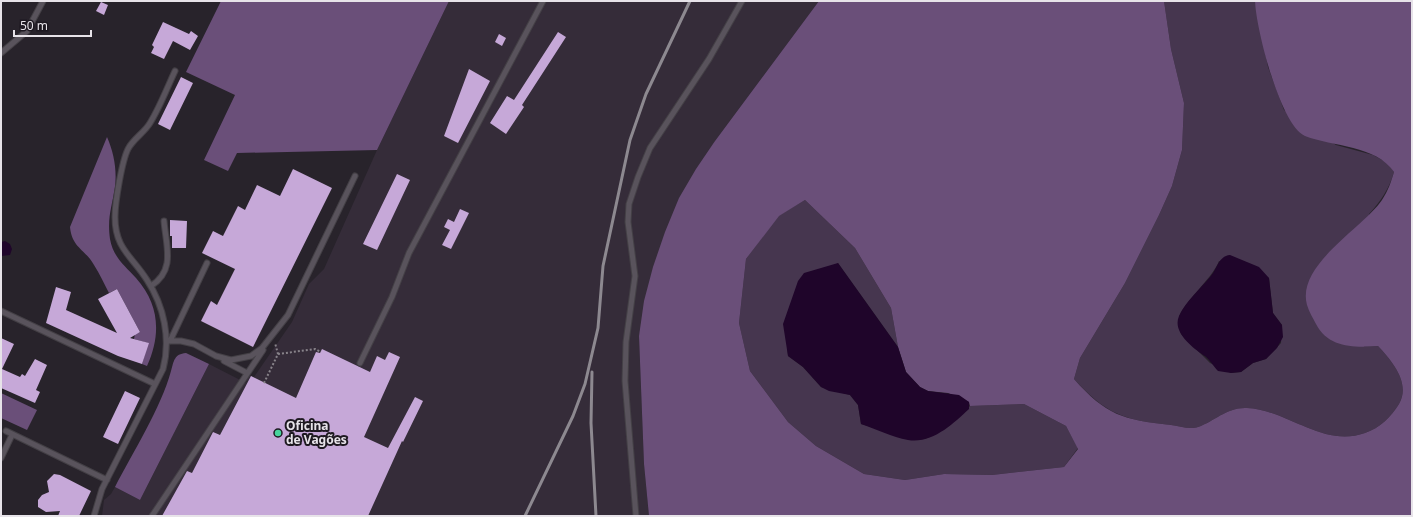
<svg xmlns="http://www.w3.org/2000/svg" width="1413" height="517" viewBox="0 0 1413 517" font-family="'Noto Sans',sans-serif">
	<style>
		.built { fill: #352c39 }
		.green { fill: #46364f; fill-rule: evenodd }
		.forest { fill: #6a4f79; fill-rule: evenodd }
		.water { fill: #1f052a }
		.building { fill: #c6a8d8 }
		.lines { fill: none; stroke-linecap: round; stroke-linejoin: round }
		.lane-casing { stroke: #444046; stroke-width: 7 }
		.path { stroke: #88838a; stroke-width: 2; stroke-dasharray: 2 2; stroke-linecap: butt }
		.lane { stroke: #59535c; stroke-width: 5 }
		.rail { stroke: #8d8990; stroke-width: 3 }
		.poi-dot { fill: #48d49d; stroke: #1e1921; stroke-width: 1.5 }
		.labels { text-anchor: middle; stroke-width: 4; stroke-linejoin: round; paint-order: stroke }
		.poi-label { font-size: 12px; font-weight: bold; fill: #e7e3e9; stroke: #1e1921; text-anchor: start }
	</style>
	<rect width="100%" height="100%" fill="#28232b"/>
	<path class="built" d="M 449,1 L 819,1 L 715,141 L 639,336 L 644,464 L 649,516 L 102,516 L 104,500 L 111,494 L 115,487 L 140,500 L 209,364 L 246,383 L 249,375 L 254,377 L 292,322 L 309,284 L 324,269 L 377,150 Z"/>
	<path class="green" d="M 1164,1 L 1255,1 L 1268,67 L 1284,110 L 1336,145 L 1373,155 L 1388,163 L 1394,172 C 1389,189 1381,201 1369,214 L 1364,347 L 1378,346 C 1392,361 1411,383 1399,404 C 1391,417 1380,428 1365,433 C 1323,448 1288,410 1247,408 C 1227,407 1215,421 1198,427 C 1190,430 1179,426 1171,425 C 1123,420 1106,414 1074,379 L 1080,358 L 1125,283 L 1159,215 L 1172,186 L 1182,150 L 1184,103 L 1171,49 ZM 1219,261 L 1269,278 L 1273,313 L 1282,325 L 1281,343 L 1266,359 L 1253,363 L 1241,372 L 1231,373 L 1210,363 L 1181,334 C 1180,329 1178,323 1179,318 C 1180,306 1213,278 1219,261 Z
		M 805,200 L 855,248 L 891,308 L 898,347 L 838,263 L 787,347 L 788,356 L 803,367 L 821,387 L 850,395 L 858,405 L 861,424 L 914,440 L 925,439 L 950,425 L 970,406 L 1024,404 L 1066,426 L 1078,448 L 1064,467 L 992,475 L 944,474 L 905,480 L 864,474 L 816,446 L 788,422 L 750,371 L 739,323 L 746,259 L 778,216 Z"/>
	<path class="forest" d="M 221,1 L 449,1 L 377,150 L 237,153 L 228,171 L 204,160 L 235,95 L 186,72 Z
		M 819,1 L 1164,1 L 1171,49 L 1184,103 L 1182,150 L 1172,186 L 1159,215 L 1125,283 L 1080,358 L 1074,379 C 1106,415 1123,420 1171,425 C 1179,426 1190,430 1198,427 C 1215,421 1227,407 1247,408 C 1288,410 1323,448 1365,433 C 1380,428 1391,417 1399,404 C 1411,383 1392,361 1378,346 C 1356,348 1328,348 1316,324 C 1313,318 1309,312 1307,305 C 1296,265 1363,228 1382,200 C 1388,191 1391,182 1394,172 C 1376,145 1333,147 1305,136 C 1280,125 1256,28 1255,1 L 1412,1 L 1412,516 L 649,516 L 644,464 L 639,336 L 644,301 L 653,267 L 665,232 L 679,198 L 696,169 L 715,141 ZM 805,200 L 855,248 L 891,308 L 898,347 L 906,372 L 920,387 L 928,391 L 948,393 L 969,402 L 970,406 L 1024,404 L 1066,426 L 1078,449 L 1064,467 L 992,475 L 944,474 L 905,480 L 864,474 L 816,446 L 788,422 L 750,371 L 739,323 L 746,259 L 779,216 Z
		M 107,137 C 114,153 117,170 115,187 C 112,207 107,217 110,239 C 113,257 125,266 136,278 C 160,305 161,335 147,366 L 142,364 L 148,343 L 134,339 L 135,334 L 140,332 L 117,289 L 109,293 C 104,284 100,274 94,265 C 85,249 72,248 70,227 Z
		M 186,353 L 209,364 L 140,500 L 115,487 C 133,452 161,408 171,371 C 174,361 174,354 186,353 Z
		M 1,393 L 37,410 L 27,430 L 1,418 Z"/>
	<path class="water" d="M 5,241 L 10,244 L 12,249 L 10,255 L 1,256 L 1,242 Z
		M 1230,255 L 1259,267 L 1269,278 L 1273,313 L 1282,325 L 1283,337 L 1277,348 L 1266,359 L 1253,363 L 1241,372 L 1231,373 L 1218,371 C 1213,366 1209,358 1203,355 C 1192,347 1172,332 1179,316 C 1186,301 1200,289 1210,277 C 1217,270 1218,256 1230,255 Z
		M 838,263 L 898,347 L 906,372 L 920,387 L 928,391 L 959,395 L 969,402 L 969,409 C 953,424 932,444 908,440 C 892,437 876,429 861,424 L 858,405 L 850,395 L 829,391 L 821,387 L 803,367 L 788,356 L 783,324 L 798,281 L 804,273 Z"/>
	<path class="building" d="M 101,2 L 108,5 L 104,15 L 96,11 Z
		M 163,22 L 189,34 L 191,31 L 198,36 L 190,50 L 173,41 L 164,59 L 151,53 L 154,47 L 152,45 Z
		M 558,32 L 566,37 L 522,105 L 524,107 L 506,134 L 490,123 L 507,96 L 514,100 Z
		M 499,34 L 506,38 L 502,46 L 495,42 Z
		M 469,69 L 490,81 L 458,143 L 444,136 Z
		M 181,77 L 193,83 L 170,130 L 158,124 Z
		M 293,169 L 332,188 L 253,347 L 201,321 L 211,301 L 217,305 L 235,269 L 202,253 L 213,231 L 223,236 L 238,206 L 245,210 L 257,185 L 280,196 Z
		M 397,174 L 410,180 L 377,250 L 363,244 Z
		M 460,209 L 469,213 L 451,249 L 442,245 L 450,230 L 444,227 L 448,219 L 454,222 Z
		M 170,220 L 187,221 L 186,248 L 172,248 L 172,236 L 170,236 Z
		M 56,287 L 71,292 L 66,310 L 117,333 L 98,299 L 117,289 L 140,332 L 130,338 L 149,343 L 142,364 L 118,356 L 46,323 Z
		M 1,338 L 14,344 L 2,369 L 20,377 L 22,374 L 25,376 L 35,359 L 47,365 L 36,390 L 40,392 L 35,403 L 1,388 Z
		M 322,349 L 370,372 L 377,356 L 385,360 L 389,352 L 400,357 L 364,437 L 388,448 L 415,397 L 423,401 L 403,442 L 402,441 L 368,516 L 162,516 L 187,471 L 192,473 L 213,432 L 220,435 L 251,376 L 296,398 L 316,352 L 320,353 Z
		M 125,391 L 140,398 L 118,444 L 103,437 Z
		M 54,474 L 60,475 L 91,491 L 79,516 L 58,516 L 60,511 L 46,512 L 38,507 L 38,500 L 42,495 L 49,492 L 47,481 Z"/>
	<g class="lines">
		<defs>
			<path id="lane" d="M 1,53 L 27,31 L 43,1
				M 151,286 C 176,270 166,246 164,221
				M 1,311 L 155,384
				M 167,341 L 181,341 L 194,344 L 216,356 L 231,360 L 251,356 L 262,348 L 288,315 L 355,176
				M 170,341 L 207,263
				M 224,361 L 247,373
				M 360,363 L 392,297 L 409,253 L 543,1
				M 6,431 L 107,480
				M 1,458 L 12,435
				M 94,516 L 102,489 L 163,369 C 171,339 164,306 147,280 C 132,256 115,249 115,217 C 115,202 122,161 128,149 C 133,139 144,133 150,123 C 160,107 167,88 175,71
				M 152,516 L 263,350
				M 636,516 L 625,381 L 626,342 L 635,276 L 628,222 L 629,204 L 638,177 L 650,148 L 709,59 L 742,1"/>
		</defs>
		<use href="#lane" class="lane-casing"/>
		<path class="path" d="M 278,354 L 315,349 L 321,352
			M 264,383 L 278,354 L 275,343"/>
		<use href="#lane" class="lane"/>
		<path class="rail" d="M 592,372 L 591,423 L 596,516
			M 525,516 L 573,416 L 585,384 L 598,328 L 603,266 L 630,140 L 646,94 L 690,1"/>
	</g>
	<circle class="poi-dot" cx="278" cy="433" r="4"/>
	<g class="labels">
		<g class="poi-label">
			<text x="286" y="430">Oficina<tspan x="286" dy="14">de Vagões</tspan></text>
		</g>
	</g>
	<rect width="1413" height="517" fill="none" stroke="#e7e3e9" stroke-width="4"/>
	<path d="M14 30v6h77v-6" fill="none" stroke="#e7e3e9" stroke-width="2"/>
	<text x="20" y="30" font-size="12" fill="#e7e3e9" stroke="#1e1921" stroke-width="3" paint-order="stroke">50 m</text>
</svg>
